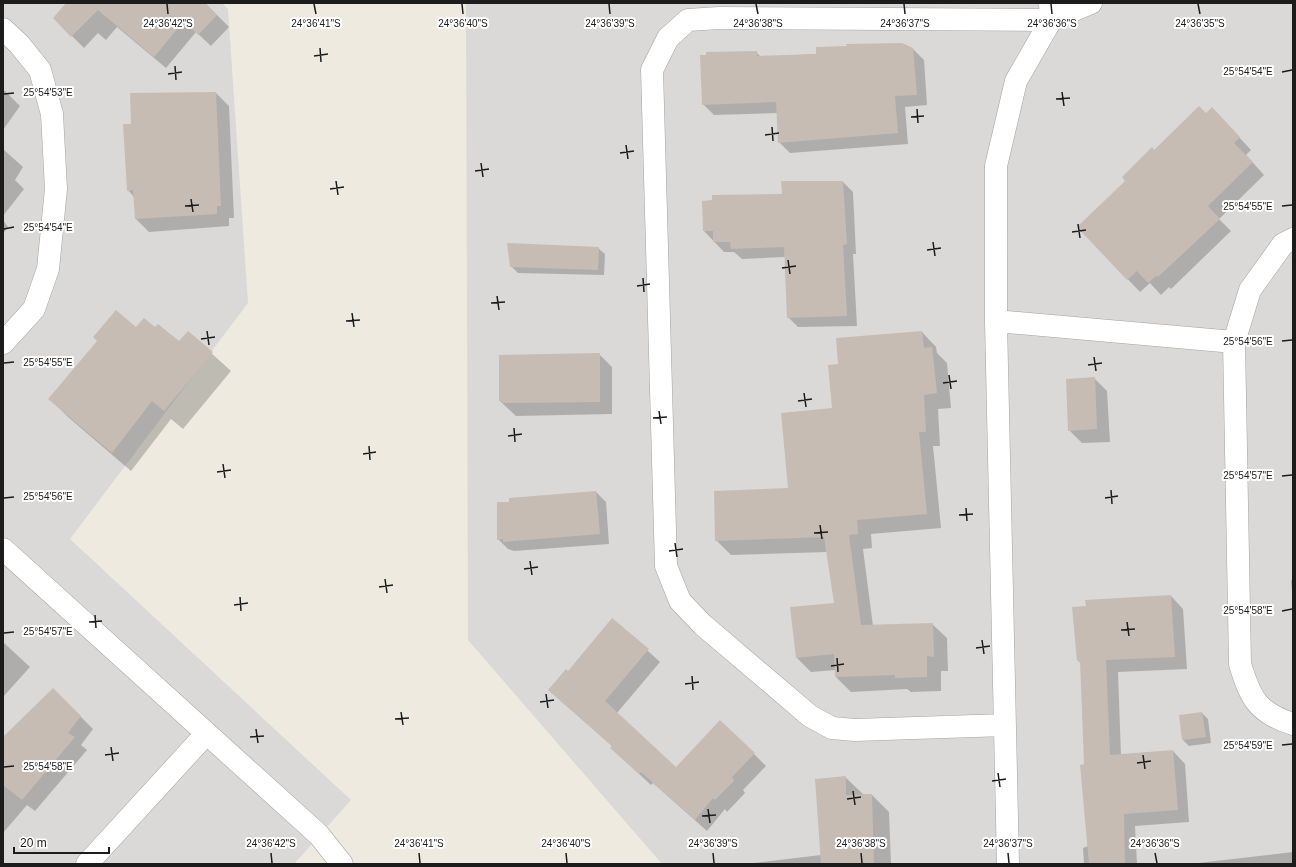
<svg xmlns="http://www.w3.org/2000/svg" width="1296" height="867" viewBox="0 0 1296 867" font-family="Helvetica,sans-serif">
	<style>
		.residential { fill: #dad9d8 }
		.shadow { fill: #0003 }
		.building { fill: #c6bcb4 }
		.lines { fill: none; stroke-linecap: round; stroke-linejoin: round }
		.minor-casing { stroke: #a3a3a3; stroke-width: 23 }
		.minor { stroke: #fff; stroke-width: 22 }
		.ticks { fill: none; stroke: #1c1c1c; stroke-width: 1.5 }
		.ticks-label { font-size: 10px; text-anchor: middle; fill: #1c1c1c; stroke: #fff; stroke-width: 4; stroke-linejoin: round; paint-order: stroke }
	</style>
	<rect width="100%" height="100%" fill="#eeeae0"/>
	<path class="residential" d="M 3,3 L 222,3 L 228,9 L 248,303 L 70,539 L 351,800 L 294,864 L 3,864 Z
		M 466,3 L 1293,3 L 1293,864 L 662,864 L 468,640 Z"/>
	<path class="shadow" d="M 64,3 L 205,3 L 229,27 L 211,46 L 196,32 L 166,68 L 117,27 L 106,40 L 98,33 L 84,48 L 54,18 L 66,5 Z
		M 913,49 L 924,60 L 927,105 L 905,107 L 908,144 L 790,153 L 779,142 L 778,113 L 714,115 L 703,104 L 756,52 L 761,57 Z
		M 3,89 L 20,106 L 3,130 Z
		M 216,93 L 229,106 L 234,218 L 229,218 L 229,226 L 149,232 L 136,219 L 134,197 L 128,190 L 132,125 Z
		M 1206,114 L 1224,121 L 1251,150 L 1246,155 L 1264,175 L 1219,219 L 1231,231 L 1171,289 L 1169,287 L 1161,295 L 1150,283 L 1140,292 L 1078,227 L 1127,181 L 1154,151 Z
		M 3,149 L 23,167 L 15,180 L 24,189 L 3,216 Z
		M 843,182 L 853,192 L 856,254 L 853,254 L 857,326 L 798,327 L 788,317 L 785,257 L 742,259 L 734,252 L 724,252 L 704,231 L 783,195 Z
		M 3,220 L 8,227 L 3,234 Z
		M 598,248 L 605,254 L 604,275 L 518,273 L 511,266 Z
		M 136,329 L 155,329 L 179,343 L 188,332 L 231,371 L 183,429 L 171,419 L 131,471 L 68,417 L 50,399 Z
		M 922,332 L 936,347 L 937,353 L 947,363 L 951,408 L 938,409 L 940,446 L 933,446 L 941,528 L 871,534 L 872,548 L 863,549 L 873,626 L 932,624 L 947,638 L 948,671 L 941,671 L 941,691 L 911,692 L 907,689 L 851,692 L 836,677 L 836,670 L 811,672 L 797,658 L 835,604 L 827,552 L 731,555 L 716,540 L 789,489 L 833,409 L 840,365 Z
		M 599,354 L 612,367 L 612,414 L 516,416 L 500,401 Z
		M 1094,378 L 1107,391 L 1110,442 L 1082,443 L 1069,430 Z
		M 596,492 L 606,502 L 609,544 L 514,551 L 508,549 L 498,539 L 510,503 Z
		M 1291,580 L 1293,580 L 1293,603 Z
		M 1171,596 L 1183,609 L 1187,669 L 1118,672 L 1121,756 L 1173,751 L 1185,764 L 1189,822 L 1135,826 L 1137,864 L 1084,864 L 1083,848 L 1088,846 L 1081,664 L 1078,660 Z
		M 613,619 L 660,662 L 617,713 L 676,768 L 754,754 L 766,766 L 743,790 L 745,793 L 727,812 L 725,809 L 707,831 L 653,783 L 651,785 L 624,760 L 613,747 L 549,690 L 568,672 Z
		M 3,642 L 30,667 L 3,697 Z
		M 53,689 L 93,729 L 81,745 L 87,750 L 35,811 L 27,805 L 3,833 L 3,740 Z
		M 1202,713 L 1208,719 L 1211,743 L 1189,746 L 1183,740 Z
		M 845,777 L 863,794 L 872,795 L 889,812 L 891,864 L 754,864 L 754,863 L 821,855 Z
		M 1293,852 L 1293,864 L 1198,863 Z"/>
	<path class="building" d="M 66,3 L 205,3 L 217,15 L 198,35 L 184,21 L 154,57 L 98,10 L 71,37 L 53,18 Z
		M 902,43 L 913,48 L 917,95 L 895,96 L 898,133 L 778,143 L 776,102 L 702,105 L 700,55 L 706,55 L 706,52 L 757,51 L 757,56 L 816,54 L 816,47 L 847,46 L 846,44 Z
		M 216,92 L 221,206 L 217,206 L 217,214 L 135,219 L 133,190 L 127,191 L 123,124 L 131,124 L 130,93 Z
		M 1199,106 L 1206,113 L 1212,107 L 1240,137 L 1234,143 L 1253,162 L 1208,206 L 1220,219 L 1158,277 L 1156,276 L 1148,283 L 1137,271 L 1127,280 L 1077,227 L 1125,181 L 1122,177 L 1152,147 L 1154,150 Z
		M 781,181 L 843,181 L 847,244 L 843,245 L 847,316 L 787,318 L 784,247 L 731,249 L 730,242 L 713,242 L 713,231 L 703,231 L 702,201 L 712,200 L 712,195 L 782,194 Z
		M 507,243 L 599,247 L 598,270 L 510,267 Z
		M 116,310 L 136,327 L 144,318 L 155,327 L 158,324 L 179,341 L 188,331 L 213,352 L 164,411 L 152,401 L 112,453 L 48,399 L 97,341 L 93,337 Z
		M 922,331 L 924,348 L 932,347 L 937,393 L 924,395 L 926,432 L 919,432 L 927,514 L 857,520 L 858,534 L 849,535 L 861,625 L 933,623 L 934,657 L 927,656 L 927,677 L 895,678 L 895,675 L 835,677 L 834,654 L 796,658 L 790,607 L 834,603 L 824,537 L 715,541 L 714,491 L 788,488 L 781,413 L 832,408 L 828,365 L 838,364 L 836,338 Z
		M 600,353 L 600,402 L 502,403 L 502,401 L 499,401 L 499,355 Z
		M 1095,377 L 1097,429 L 1068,431 L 1066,379 Z
		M 596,491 L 600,534 L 503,542 L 503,539 L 497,540 L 497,502 L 509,502 L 509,498 Z
		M 1171,595 L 1175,657 L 1106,660 L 1110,755 L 1173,750 L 1178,810 L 1124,814 L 1125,864 L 1089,864 L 1080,765 L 1084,764 L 1080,661 L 1077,661 L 1072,607 L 1086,606 L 1085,600 Z
		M 612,618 L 649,649 L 605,701 L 676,767 L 720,720 L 755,753 L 732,777 L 734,781 L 715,800 L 713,798 L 695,820 L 641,772 L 639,774 L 610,748 L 612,746 L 548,690 L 566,669 L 568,671 Z
		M 53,688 L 81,716 L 68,733 L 75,737 L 22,800 L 3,785 L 3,737 Z
		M 1202,712 L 1206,737 L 1182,740 L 1179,715 Z
		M 846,776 L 846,795 L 872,794 L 874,864 L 821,864 L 815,779 Z"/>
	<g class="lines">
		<defs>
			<path id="minor" d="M 3,29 L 19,44 L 40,70 L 52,114 L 56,189 L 48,269 L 34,309 L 3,343
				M 1293,239 L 1283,244 L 1250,290 L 1234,342 L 1240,664 C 1250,697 1257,713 1293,724
				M 996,321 L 1234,342
				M 3,549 L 319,835 L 342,864
				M 1005,725 L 855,730 L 832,728 L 810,716 L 703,625 L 680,601 L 666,566 L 652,70 L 668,38 L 688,20 L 719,18 L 1051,20 L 1050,3
				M 87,864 L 206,734
				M 1008,864 L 996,321 L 996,166 L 1016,81 L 1051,20 L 1091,3"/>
		</defs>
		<use href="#minor" class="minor-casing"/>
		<use href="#minor" class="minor"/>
	</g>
	<path class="ticks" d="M 167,4 L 168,14M 314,4 L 316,14M 462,4 L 463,14M 609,4 L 610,14M 756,4 L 758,14M 904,4 L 905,14M 1051,4 L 1052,14M 1198,4 L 1200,14M 320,48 L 321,62M 314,56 L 328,54M 175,66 L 176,80M 1282,72 L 1292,70M 168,74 L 182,72M 1062,92 L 1064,106M 4,94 L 14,93M 1056,99 L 1070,98M 917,109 L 918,123M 911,117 L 924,116M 772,127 L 773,141M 765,135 L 779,133M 626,145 L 628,159M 620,153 L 634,151M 481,163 L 483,177M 475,171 L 489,169M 336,181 L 338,195M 330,189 L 344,187M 191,199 L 193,212M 185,206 L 199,205M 1282,206 L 1292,205M 1078,224 L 1080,238M 4,229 L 14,227M 1072,232 L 1086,230M 933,242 L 935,256M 927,250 L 941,248M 788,260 L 790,274M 782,268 L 796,266M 643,278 L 644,292M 637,286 L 650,284M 497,296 L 499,310M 491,303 L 505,302M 352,313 L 354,327M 346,321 L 360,320M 207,331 L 209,345M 201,339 L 215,337M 1282,341 L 1292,340M 1094,357 L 1096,371M 4,363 L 14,362M 1088,365 L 1102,363M 949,375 L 951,389M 943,383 L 957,381M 804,393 L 806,407M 798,401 L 812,399M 659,411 L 661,424M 653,418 L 667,417M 514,428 L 515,442M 508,436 L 522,434M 369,446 L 370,460M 363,454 L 376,452M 223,464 L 225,478M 217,472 L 231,470M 1282,476 L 1292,475M 1111,490 L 1112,504M 4,498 L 14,497M 1105,498 L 1118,496M 966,508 L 967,521M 959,515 L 973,514M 820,525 L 822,539M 814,533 L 828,532M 675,543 L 677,557M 669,551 L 683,549M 530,561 L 532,575M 524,569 L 538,567M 385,579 L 387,593M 379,587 L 393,585M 240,597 L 241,611M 234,605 L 248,603M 1282,611 L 1292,609M 95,615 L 96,628M 89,622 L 102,621M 1127,622 L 1129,636M 1121,630 L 1135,629M 4,633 L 14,632M 982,640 L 984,654M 976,648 L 990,646M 837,658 L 838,672M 831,666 L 844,664M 692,676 L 693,690M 685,684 L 699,682M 546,694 L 548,708M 540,702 L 554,700M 401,712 L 403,725M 395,719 L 409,718M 256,729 L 258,743M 250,737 L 264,736M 1282,745 L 1292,744M 111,747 L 113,761M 105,755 L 119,753M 1143,755 L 1145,769M 1137,763 L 1151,761M 4,767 L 14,766M 998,773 L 1000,787M 992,781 L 1006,779M 853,791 L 855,805M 847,799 L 861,797M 708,809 L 710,823M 702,816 L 716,815M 271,853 L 272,863M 419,853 L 420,863M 566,853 L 567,863M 713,853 L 714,863M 861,853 L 862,863M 1008,853 L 1009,863M 1155,853 L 1157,863"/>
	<g class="ticks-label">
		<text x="168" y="27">24°36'42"S</text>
		<text x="316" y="27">24°36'41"S</text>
		<text x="463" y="27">24°36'40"S</text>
		<text x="610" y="27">24°36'39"S</text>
		<text x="758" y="27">24°36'38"S</text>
		<text x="905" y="27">24°36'37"S</text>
		<text x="1052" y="27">24°36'36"S</text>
		<text x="1200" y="27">24°36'35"S</text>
		<text x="1248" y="75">25°54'54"E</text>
		<text x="48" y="96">25°54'53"E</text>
		<text x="1248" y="210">25°54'55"E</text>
		<text x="48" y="231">25°54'54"E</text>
		<text x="1248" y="345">25°54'56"E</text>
		<text x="48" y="366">25°54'55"E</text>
		<text x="1248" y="479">25°54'57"E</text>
		<text x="48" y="500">25°54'56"E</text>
		<text x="1248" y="614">25°54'58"E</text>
		<text x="48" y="635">25°54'57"E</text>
		<text x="1248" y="749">25°54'59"E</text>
		<text x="48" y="770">25°54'58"E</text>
		<text x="271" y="847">24°36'42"S</text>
		<text x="419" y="847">24°36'41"S</text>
		<text x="566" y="847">24°36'40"S</text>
		<text x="713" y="847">24°36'39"S</text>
		<text x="861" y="847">24°36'38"S</text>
		<text x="1008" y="847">24°36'37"S</text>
		<text x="1155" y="847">24°36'36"S</text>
	</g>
	<rect width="1296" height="867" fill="none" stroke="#1c1c1c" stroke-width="8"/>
	<path d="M14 847v6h95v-6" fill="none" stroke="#1c1c1c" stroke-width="2"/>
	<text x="20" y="847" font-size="12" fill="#1c1c1c" stroke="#ffffff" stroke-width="3" paint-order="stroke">20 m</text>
</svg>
